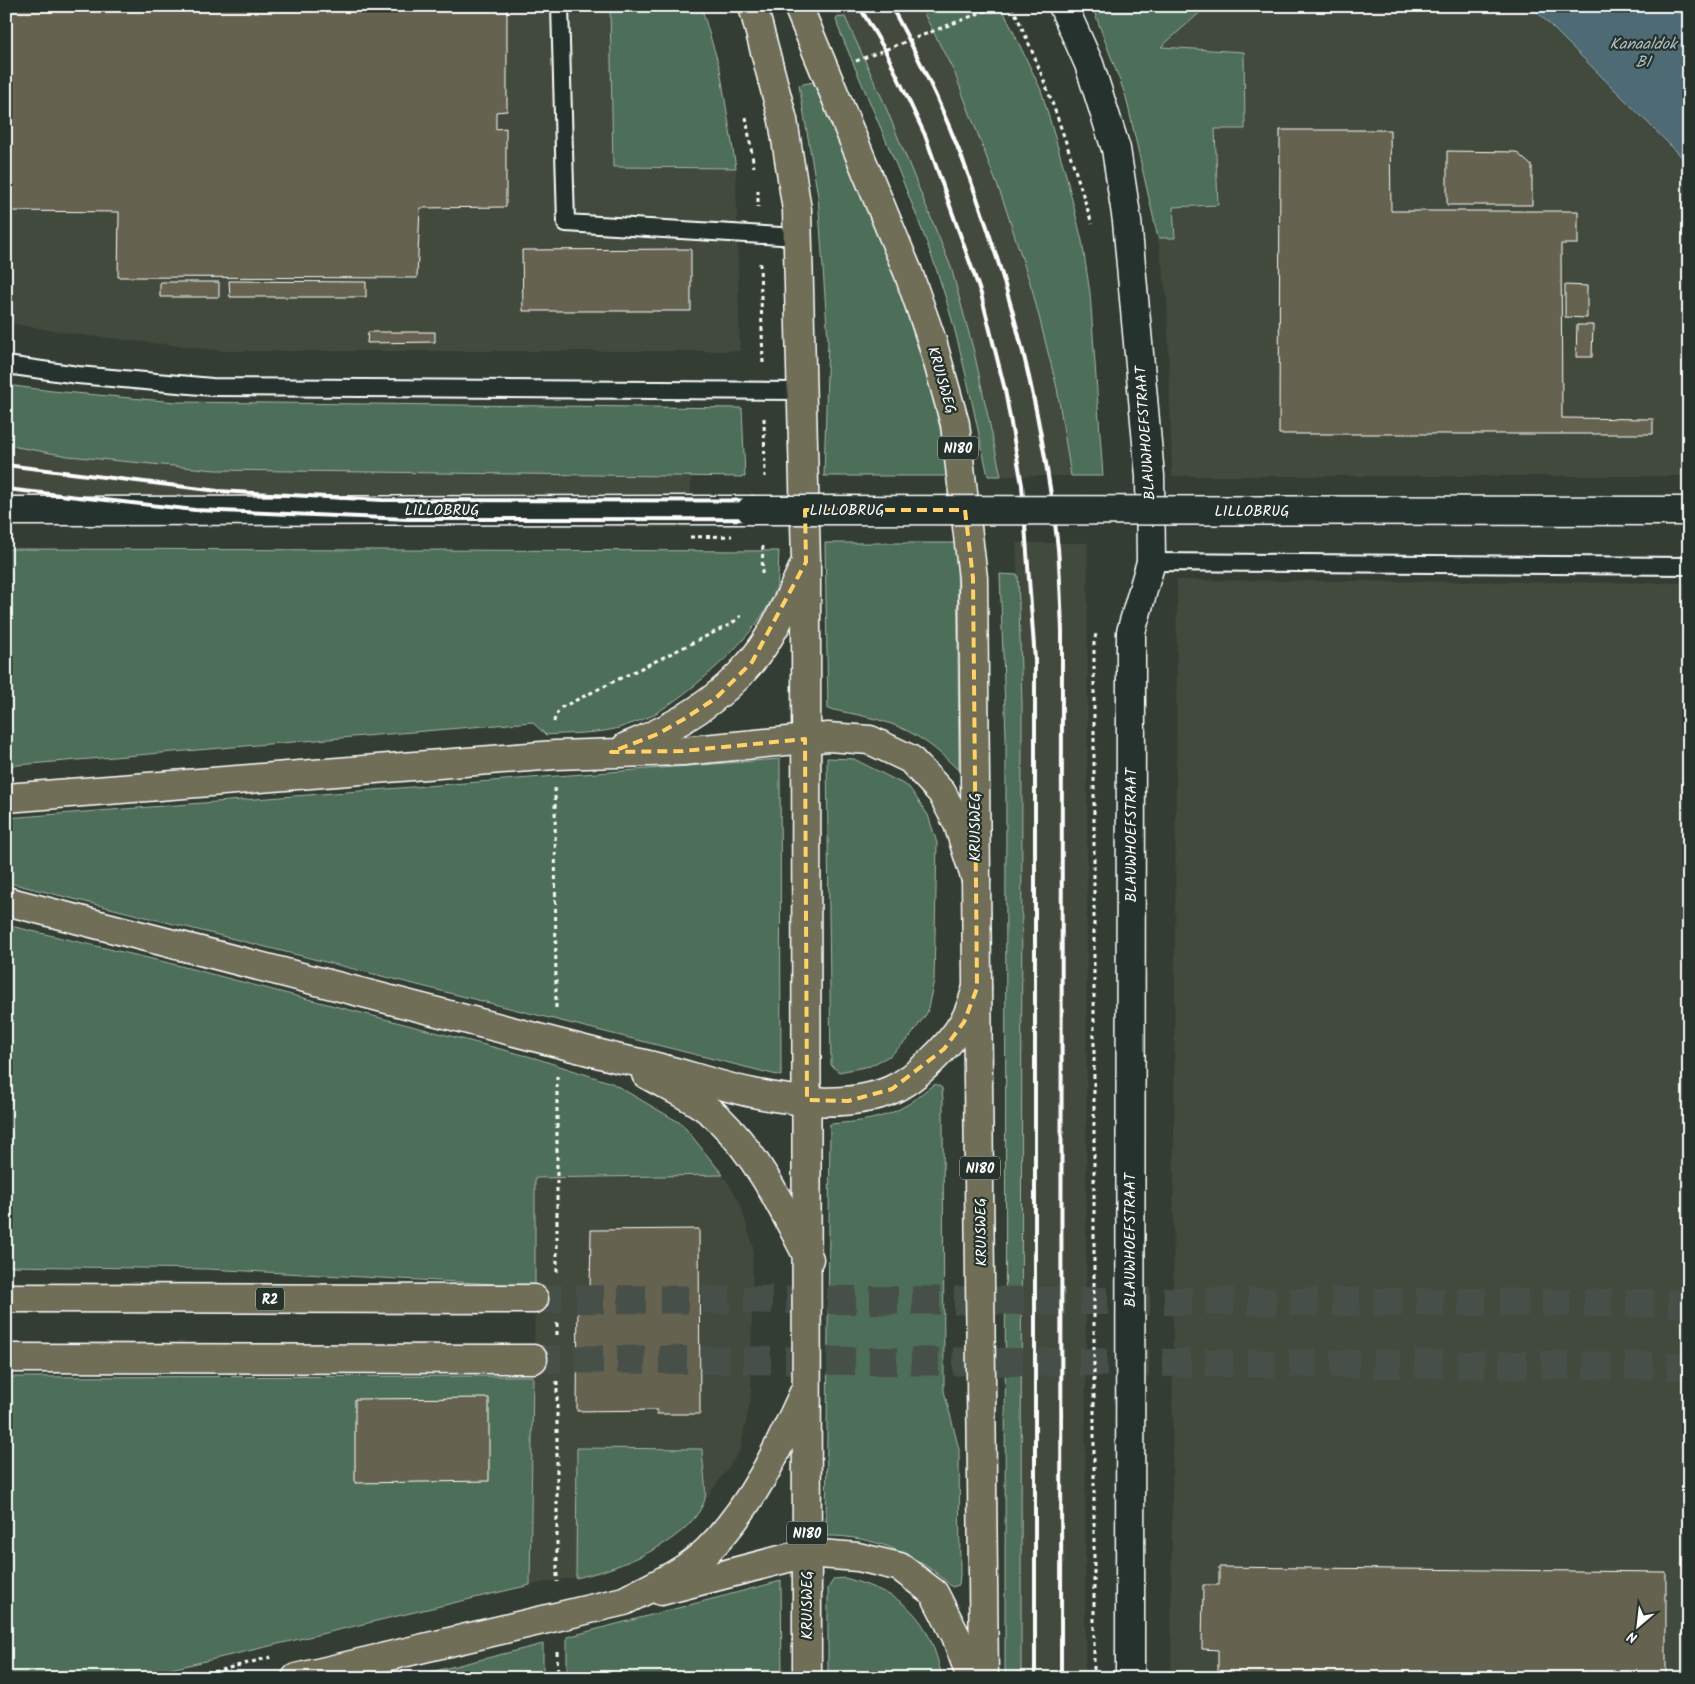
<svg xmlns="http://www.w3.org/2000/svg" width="1695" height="1684" viewBox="0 0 1695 1684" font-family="Kalam,sans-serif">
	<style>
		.built { fill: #42483c }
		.green { fill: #4e6e58; stroke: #a6b6ac }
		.water { fill: #4e6b74; stroke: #95a6ac }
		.building { fill: #65634f; stroke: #fff }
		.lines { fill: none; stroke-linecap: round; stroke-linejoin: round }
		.motorway-tunnel { stroke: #475048; stroke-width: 28; stroke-dasharray: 28 14; stroke-linecap: butt }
		.service-casing { stroke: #fff; stroke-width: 20 }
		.minor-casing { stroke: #fff; stroke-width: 31 }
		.tertiary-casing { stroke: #fff; stroke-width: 31 }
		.primary-casing { stroke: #fff; stroke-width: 31 }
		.motorway-casing { stroke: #fff; stroke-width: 31 }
		.path { stroke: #fff; stroke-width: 3; stroke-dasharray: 4 4; stroke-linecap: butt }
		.service { stroke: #26332d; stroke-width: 16 }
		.minor { stroke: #26332d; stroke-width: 28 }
		.tertiary { stroke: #26332d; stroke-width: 28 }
		.primary { stroke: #716e59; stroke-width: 28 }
		.motorway { stroke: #716e59; stroke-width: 28 }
		.rail { stroke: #fff; stroke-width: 4 }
		.tertiary-bridge-casing { stroke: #fff; stroke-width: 31; stroke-linecap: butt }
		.path-bridge { stroke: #fff; stroke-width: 3; stroke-dasharray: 4 4; stroke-linecap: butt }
		.tertiary-bridge { stroke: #26332d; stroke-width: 28 }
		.marked { fill: none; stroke: #ffd166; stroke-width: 4; stroke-dasharray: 10 6; stroke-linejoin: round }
		.labels { text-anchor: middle; stroke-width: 4.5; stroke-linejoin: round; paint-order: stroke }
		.shield { fill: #26332d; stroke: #bec2c0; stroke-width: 1 }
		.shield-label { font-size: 14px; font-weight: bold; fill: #fff }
		.street-label { font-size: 15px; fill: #fff; stroke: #26332d }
		.water-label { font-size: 16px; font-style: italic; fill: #afbcc0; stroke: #26332d }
	</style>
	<rect width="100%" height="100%" fill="#333d34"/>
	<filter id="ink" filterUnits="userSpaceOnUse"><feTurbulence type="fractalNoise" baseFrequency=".02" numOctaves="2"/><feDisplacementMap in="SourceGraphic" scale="10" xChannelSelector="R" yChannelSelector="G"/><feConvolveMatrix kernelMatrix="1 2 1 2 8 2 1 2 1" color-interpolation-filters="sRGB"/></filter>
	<g filter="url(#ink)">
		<path class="built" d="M 6,6 L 701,6 L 720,69 L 736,168 L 740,351 L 225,351 L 82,335 L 6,323 Z
			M 836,6 L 920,6 L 955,74 L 1004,203 L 1032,289 L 1057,388 L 1071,476 L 1001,476 L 974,352 L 951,267 L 845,17 L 836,18 Z
			M 1092,6 L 1531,6 L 1689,164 L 1689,476 L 1172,476 L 1167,299 L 1155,220 L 1126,97 Z
			M 6,385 L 52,391 L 176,402 L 742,408 L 745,477 L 691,476 L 690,528 L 189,521 L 6,499 Z
			M 1016,543 L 1088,543 L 1085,1678 L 1021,1678 L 1022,704 Z
			M 1177,580 L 1689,583 L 1689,1678 L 1171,1678 Z
			M 612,1083 L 682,1124 L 723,1175 L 740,1202 L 753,1247 L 751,1398 L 740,1451 L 686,1527 L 654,1550 L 628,1563 L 602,1573 L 530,1585 L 535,1286 L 535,1178 Z"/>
		<path class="green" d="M 610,6 L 701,6 L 720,69 L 736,168 L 613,167 Z
			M 920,6 L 1001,6 L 1041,90 L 1066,175 L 1082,241 L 1090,293 L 1103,476 L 1071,476 L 1057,388 L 1032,289 L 1004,203 L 955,74 Z
			M 1092,6 L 1203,6 L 1205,8 L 1161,47 L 1244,52 L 1245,129 L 1215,129 L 1218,205 L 1173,207 L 1175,238 L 1158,238 L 1126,97 Z
			M 845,17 L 882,98 L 951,267 L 974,352 L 1001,476 L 988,476 C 973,408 960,339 938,274 C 909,190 872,109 838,27 L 836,18 Z
			M 813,82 L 893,269 L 934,400 L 950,476 L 824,476 L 828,340 L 818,196 L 799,85 Z
			M 6,385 L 52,391 L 176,402 L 742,408 L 745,477 L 215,470 L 68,456 L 6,445 Z
			M 825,543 L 957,543 L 959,771 C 915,726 888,720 828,709 Z
			M 6,549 L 779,551 C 778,562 779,575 777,585 C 765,631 691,693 651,716 C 641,721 629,724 619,728 C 597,734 569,733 546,735 L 532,722 L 6,766 Z
			M 1000,574 L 1018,575 L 1022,704 L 1021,1678 L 1005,1678 L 1006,736 Z
			M 827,758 L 854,759 L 909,787 L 928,815 L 937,843 L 934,980 L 927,1013 L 910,1037 L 891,1055 L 870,1066 L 839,1072 L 831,1065 Z
			M 780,759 L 781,1076 L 6,882 L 6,818 Z
			M 6,925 L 165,962 L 535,1058 L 612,1083 L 682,1124 L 723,1175 L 535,1178 L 535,1286 L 207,1269 L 6,1266 Z
			M 936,1084 L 942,1088 L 943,1100 L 944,1391 L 959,1449 L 960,1575 L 959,1585 L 952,1587 C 920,1555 872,1535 826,1536 L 830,1124 C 856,1122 882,1120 905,1106 C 917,1100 923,1090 936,1084 Z
			M 533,1376 L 530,1585 L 133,1678 L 6,1678 L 6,1377 Z
			M 577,1448 L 702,1449 C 702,1461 708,1493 704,1502 C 687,1544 616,1569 576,1578 Z
			M 845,1578 C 905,1595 929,1615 942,1678 L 828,1678 L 828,1588 L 834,1579 Z
			M 781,1581 L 782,1678 L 567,1678 L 567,1637 Z
			M 543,1644 L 543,1678 L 407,1678 Z"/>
		<path class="water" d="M 1531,6 L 1689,6 L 1689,164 Z"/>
		<path class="building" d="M 6,6 L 507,6 L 507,111 L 496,112 L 496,129 L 506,128 L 506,207 L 420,208 L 417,278 L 118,277 L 119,212 L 6,211 Z
			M 1280,130 L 1390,130 L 1391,211 L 1578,211 L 1578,244 L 1561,244 L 1562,418 L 1653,419 L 1653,434 L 1279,434 Z
			M 1447,151 L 1516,152 L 1532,166 L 1532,205 L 1447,205 Z
			M 691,249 L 691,311 L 523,311 L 522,250 Z
			M 229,281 L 366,282 L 366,297 L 230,297 Z
			M 160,282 L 219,282 L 219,297 L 160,297 Z
			M 1565,285 L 1587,286 L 1587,318 L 1565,317 Z
			M 1577,325 L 1593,325 L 1592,357 L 1576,357 Z
			M 368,332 L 435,332 L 435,342 L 367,343 Z
			M 699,1229 L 700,1414 L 657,1414 L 657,1410 L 577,1411 L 578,1293 L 590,1292 L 591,1230 Z
			M 489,1398 L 489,1481 L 355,1483 L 355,1399 Z
			M 1219,1567 L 1666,1572 L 1666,1678 L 1218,1678 L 1218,1650 L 1202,1649 L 1203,1585 L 1219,1585 Z"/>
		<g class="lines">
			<path class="motorway-tunnel" d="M 534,1299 L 1689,1303
				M 533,1359 L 1689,1366"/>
			<defs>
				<path id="service" d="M 560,6 L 566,223 L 797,237
					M 6,365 L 78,375 L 212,387 L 801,391
					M 1151,562 L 1689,566"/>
				<path id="minor" d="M 1063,6 L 1089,64 L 1116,149 L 1127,221 L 1150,476 L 1151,562 L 1131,632 L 1130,1678"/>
				<path id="tertiary" d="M 6,511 L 751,510"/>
				<path id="primary" d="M 753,6 L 783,120 L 797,210 L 806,562 L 807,1678
					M 798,6 L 908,272 L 932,341 L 955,424 L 973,578 L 984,1678"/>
				<path id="motorway" d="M 626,747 C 674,728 718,702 751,662 C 774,636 791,593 806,562
					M 6,798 L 555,755 L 683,751 L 828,737 L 870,740 L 910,759 L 942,793 L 958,824 L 976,880
					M 6,901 L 620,1059 C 666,1066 708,1084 753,1093 C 796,1102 850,1108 891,1090 C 916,1079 949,1046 963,1023 C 970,1013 973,999 977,988
					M 646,1074 C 670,1088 700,1100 720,1120 C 760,1159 784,1211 809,1259
					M 6,1298 L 534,1299
					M 6,1358 L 533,1359
					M 661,1591 L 807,1553 L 858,1557 L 900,1567 L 934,1593 L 956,1636 L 971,1678
					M 296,1678 L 624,1601 C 653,1586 686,1572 708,1550 C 754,1504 780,1445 806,1388"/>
			</defs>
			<use href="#service" class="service-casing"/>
			<use href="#minor" class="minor-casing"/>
			<use href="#tertiary" class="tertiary-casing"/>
			<use href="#primary" class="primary-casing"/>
			<use href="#motorway" class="motorway-casing"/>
			<path class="path" d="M 1012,6 C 1046,78 1069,149 1092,224
				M 856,61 L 998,6
				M 746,117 L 754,167
				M 758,190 L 758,207
				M 760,263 L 763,364
				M 764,418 L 765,477
				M 762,574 L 763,543
				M 554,722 L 555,716 L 562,707 L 731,624 L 741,616
				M 555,788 L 556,1010
				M 557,1076 L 557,1275
				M 557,1323 L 557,1337
				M 557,1381 L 557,1582
				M 557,1651 L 558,1678
				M 190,1678 L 271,1657
				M 1094,1678 L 1094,642 L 1096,634"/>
			<use href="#service" class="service"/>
			<use href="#minor" class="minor"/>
			<use href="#tertiary" class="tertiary"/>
			<use href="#primary" class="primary"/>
			<use href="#motorway" class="motorway"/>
			<path class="rail" d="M 859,6 L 885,50 L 925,135 L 981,294 L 1005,390 L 1022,485 L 1035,660 L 1035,1678
				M 891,6 C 981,169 1037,364 1058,548 C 1060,575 1061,603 1062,631 L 1061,1678
				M 6,465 L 218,491 L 382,500 L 1689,502
				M 6,489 L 195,510 L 408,519 L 1689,520"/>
			<defs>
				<path id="tertiary-bridge" d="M 751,510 L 1689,511"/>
			</defs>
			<use href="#tertiary-bridge" class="tertiary-bridge-casing"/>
			<path class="path-bridge" d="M 690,537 L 732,536"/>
			<use href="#tertiary-bridge" class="tertiary-bridge"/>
		</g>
	</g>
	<path class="marked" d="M 805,510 L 965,510 L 973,578 L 977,988 L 964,1022 L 944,1049 L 892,1089 L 848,1101 L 807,1100 L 805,739 L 683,751 L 611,752 L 658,734 L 684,719 L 716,698 L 752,662 L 806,562 Z"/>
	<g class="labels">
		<g class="shield">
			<rect x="938" y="436.5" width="40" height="23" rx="4"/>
			<rect x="960" y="1156.5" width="40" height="23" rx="4"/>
			<rect x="256" y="1287.5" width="28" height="23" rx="4"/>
			<rect x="787" y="1521.5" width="40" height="23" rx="4"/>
		</g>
		<g class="shield-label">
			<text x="958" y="453">N180</text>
			<text x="980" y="1173">N180</text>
			<text x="270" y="1304">R2</text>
			<text x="807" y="1538">N180</text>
		</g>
		<g class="street-label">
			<text transform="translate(942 380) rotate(74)" y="5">KRUISWEG</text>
			<text transform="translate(1145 433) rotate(-94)" y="5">BLAUWHOEFSTRAAT</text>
			<text x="442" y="515">LILLOBRUG</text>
			<text x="847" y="515">LILLOBRUG</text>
			<text x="1252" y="516">LILLOBRUG</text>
			<text transform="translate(975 827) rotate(-90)" y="5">KRUISWEG</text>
			<text transform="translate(1131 835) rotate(-90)" y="5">BLAUWHOEFSTRAAT</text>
			<text transform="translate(981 1232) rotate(-91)" y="5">KRUISWEG</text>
			<text transform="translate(1130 1240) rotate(-90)" y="5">BLAUWHOEFSTRAAT</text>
			<text transform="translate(807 1605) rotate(-90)" y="5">KRUISWEG</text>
		</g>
		<g class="water-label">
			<text x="1643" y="49">Kanaaldok<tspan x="1643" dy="18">B1</tspan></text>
		</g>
	</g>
	<rect width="1695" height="1684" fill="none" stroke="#26332d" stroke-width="25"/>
	<rect x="12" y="12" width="1670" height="1659" fill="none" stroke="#fff" stroke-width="2" filter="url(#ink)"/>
	<g transform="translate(1638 1626) rotate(208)" stroke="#26332d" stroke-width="4" paint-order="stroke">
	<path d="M0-4L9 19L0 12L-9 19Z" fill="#ffffff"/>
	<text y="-8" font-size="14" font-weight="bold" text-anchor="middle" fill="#ffffff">N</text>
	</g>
</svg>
